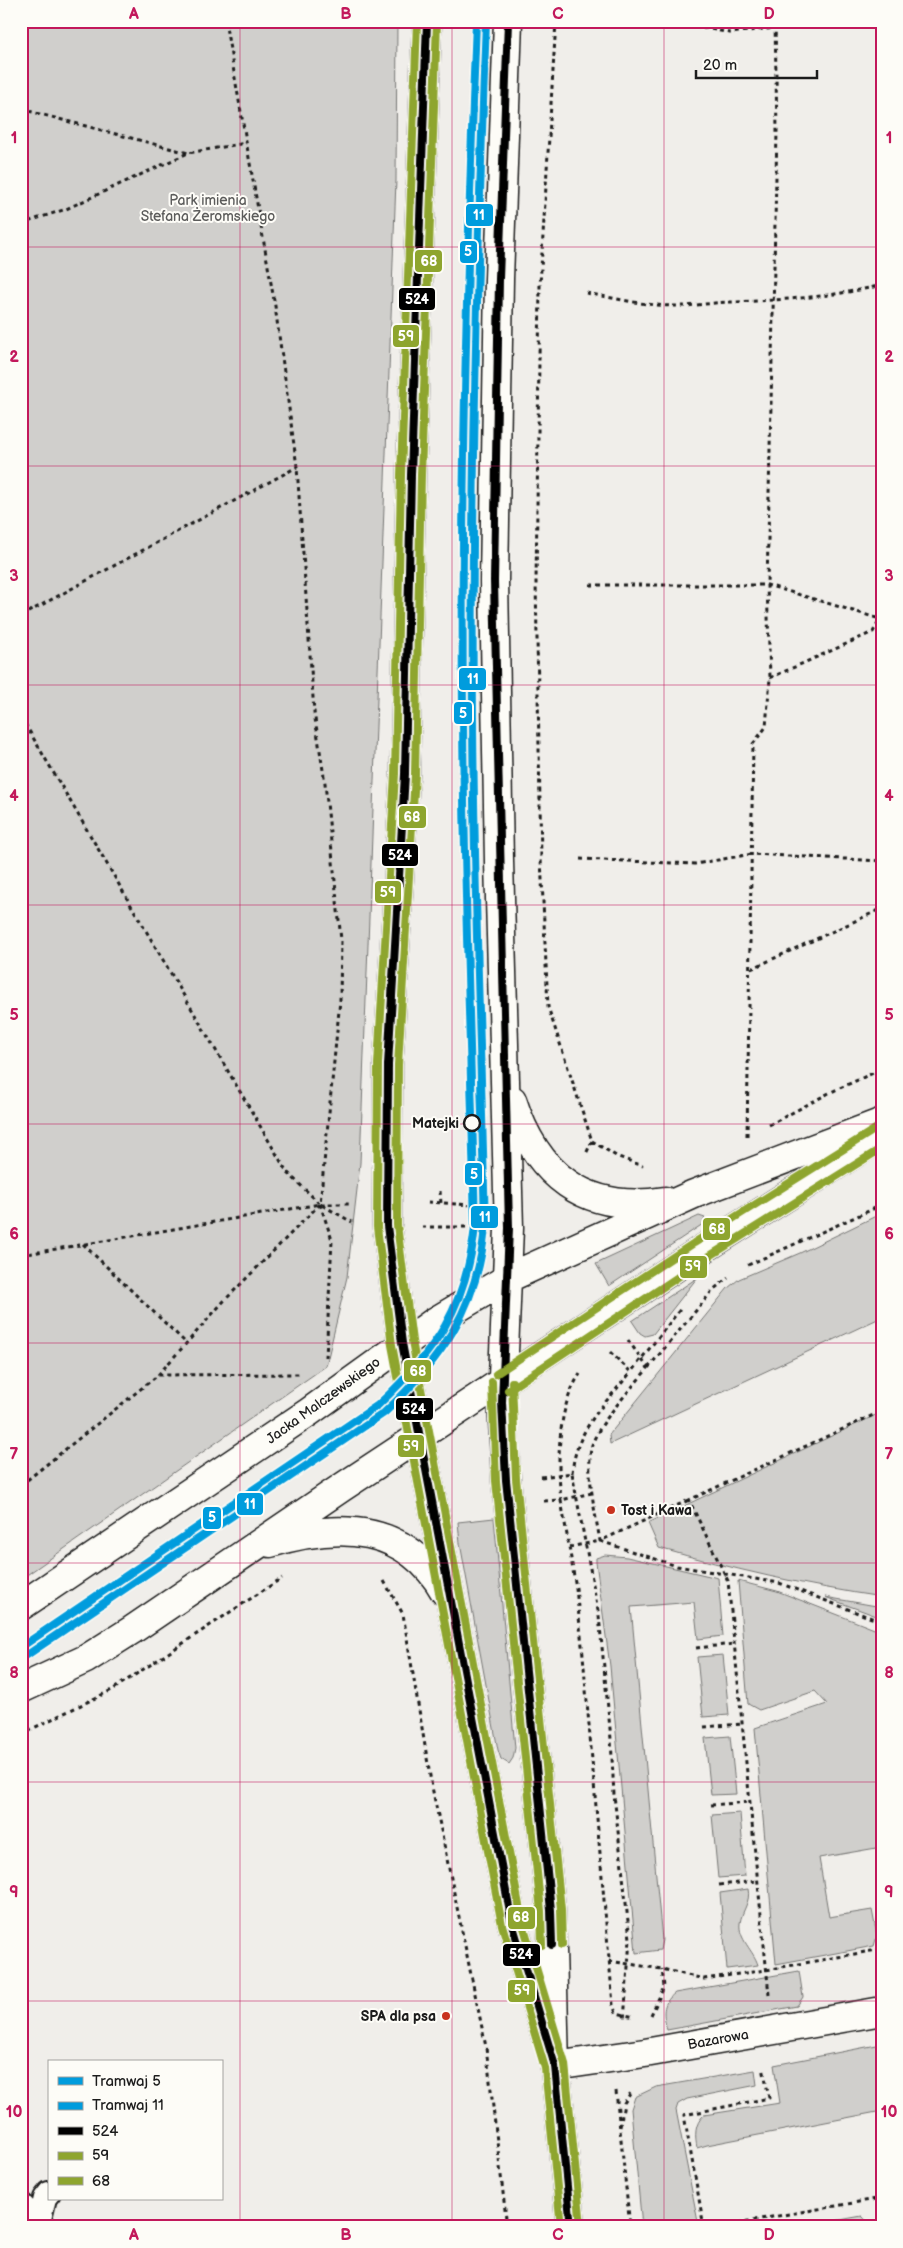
<svg xmlns="http://www.w3.org/2000/svg" width="903" height="2248" viewBox="0 0 903 2248" font-family="'Balsamiq Sans',sans-serif">
	<style>
		.green { fill: #d0cfcc; stroke: #767674 }
		.lines { fill: none; stroke-linecap: round; stroke-linejoin: round }
		.service-casing { stroke: #1c1c1c; stroke-width: 26 }
		.minor-casing { stroke: #1c1c1c; stroke-width: 31 }
		.tertiary-casing { stroke: #1c1c1c; stroke-width: 31 }
		.path { stroke: #1c1c1c; stroke-width: 3; stroke-dasharray: 4 4; stroke-linecap: butt }
		.service { stroke: #fdfcf7; stroke-width: 22 }
		.minor { stroke: #fdfcf7; stroke-width: 28 }
		.tertiary { stroke: #fdfcf7; stroke-width: 28 }
		.bus-1-casing { stroke: #fdfcf7; stroke-width: 11 }
		.bus-2-casing { stroke: #fdfcf7; stroke-width: 11 }
		.bus-3-casing { stroke: #fdfcf7; stroke-width: 11 }
		.bus-1 { stroke: #000; stroke-width: 8 }
		.bus-2 { stroke: #8ea52e; stroke-width: 8 }
		.bus-3 { stroke: #8ea52e; stroke-width: 8 }
		.tram-1-casing { stroke: #fdfcf7; stroke-width: 11 }
		.tram-2-casing { stroke: #fdfcf7; stroke-width: 11 }
		.tram-1 { stroke: #009cdd; stroke-width: 8 }
		.tram-2 { stroke: #009cdd; stroke-width: 8 }
		.grid { fill: none; stroke: #c2185b; stroke-width: 1; stroke-opacity: 0.55 }
		.stop-dot { fill: #fdfcf7; stroke: #1c1c1c; stroke-width: 2.5 }
		.poi-dot { fill: #c8321e; stroke: #fdfcf7; stroke-width: 2 }
		.labels { text-anchor: middle; stroke-width: 4; stroke-linejoin: round; paint-order: stroke }
		.park-label { font-size: 14px; fill: #5b5b5a; stroke: #fdfcf7 }
		.stop-label { font-size: 14px; font-weight: bold; fill: #1c1c1c; stroke: #fdfcf7; text-anchor: end }
		.street-label { font-size: 14px; fill: #1c1c1c; stroke: #fdfcf7 }
		.poi-label { font-size: 14px; font-weight: bold; fill: #1c1c1c; stroke: #fdfcf7; text-anchor: start }
		.line-badge { stroke: #fdfcf7; stroke-width: 2 }
		.badge-label { font-size: 14px; text-anchor: middle; font-weight: bold; fill: #fff }
		.neatline { fill: none; stroke: #c2185b; stroke-width: 2 }
		.grid-label { font-size: 16px; text-anchor: middle; font-weight: bold; fill: #c2185b }
	</style>
	<rect width="100%" height="100%" fill="#f0eeea"/>
	<filter id="ink" filterUnits="userSpaceOnUse"><feTurbulence type="fractalNoise" baseFrequency=".02" numOctaves="2"/><feDisplacementMap in="SourceGraphic" scale="10" xChannelSelector="R" yChannelSelector="G"/><feConvolveMatrix kernelMatrix="1 2 1 2 8 2 1 2 1" color-interpolation-filters="sRGB"/></filter>
	<g filter="url(#ink)">
		<path class="green" d="M 21,21 L 397,21 L 396,180 L 360,1163 L 347,1277 L 326,1366 L 21,1579 Z
			M 882,1213 L 882,1317 L 610,1444 L 609,1435 L 728,1288 L 739,1279 L 800,1253 Z
			M 699,1216 L 705,1218 L 703,1224 L 609,1286 L 596,1264 Z
			M 697,1278 L 653,1334 L 645,1336 L 640,1333 L 632,1321 Z
			M 882,1412 L 882,1597 C 806,1586 733,1569 659,1548 L 648,1523 Z
			M 494,1518 L 515,1748 L 513,1758 L 509,1764 L 501,1759 L 498,1750 L 460,1543 L 458,1522 Z
			M 605,1555 L 627,1557 L 718,1578 L 723,1636 L 698,1639 L 694,1602 L 631,1607 L 662,1940 L 660,1950 L 636,1953 L 610,1666 L 596,1562 L 596,1558 Z
			M 738,1581 L 777,1591 L 882,1632 L 882,1847 L 819,1858 L 829,1917 L 872,1910 L 877,1936 L 874,1946 L 776,1964 L 755,1728 L 827,1704 L 815,1691 L 759,1710 L 748,1704 Z
			M 825,1597 L 882,1607 L 882,1618 Z
			M 723,1655 L 729,1715 L 703,1717 L 697,1657 Z
			M 730,1736 L 736,1794 L 711,1795 L 705,1738 Z
			M 740,1813 L 745,1876 L 718,1878 L 712,1815 Z
			M 748,1889 C 751,1902 742,1910 740,1923 C 738,1939 754,1951 758,1965 L 727,1969 L 720,1893 Z
			M 799,1971 L 803,1997 L 797,2006 L 667,2030 C 663,2014 661,2004 675,1993 Z
			M 882,2044 L 882,2111 L 707,2145 L 697,2148 C 695,2136 694,2124 704,2115 L 780,2103 L 774,2065 Z
			M 755,2070 L 757,2085 L 687,2099 L 678,2104 L 676,2110 L 699,2227 L 642,2227 L 631,2109 L 635,2097 L 656,2087 Z
			M 862,2216 L 872,2227 L 801,2227 Z"/>
		<g class="lines">
			<defs>
				<path id="service" d="M 21,2204 L 39,2223 L 39,2227
					M 39,2223 L 45,2198 L 49,2193"/>
				<path id="minor" d="M 555,2066 L 645,2053 L 882,2011"/>
				<path id="tertiary" d="M 427,21 L 411,475 L 405,774 L 388,1065 L 387,1226 L 402,1343 L 512,1923 L 546,2036
					M 508,21 L 499,279 L 494,581 L 499,861 L 509,1228 L 502,1402 L 506,1480 L 551,1910 L 555,2066 L 571,2227
					M 512,1100 C 536,1175 585,1214 665,1201
					M 270,1543 C 339,1522 406,1524 445,1592
					M 21,1606 L 309,1412 L 434,1322 L 508,1278 L 694,1194 L 880,1123
					M 21,1689 L 86,1659 L 132,1630 L 341,1488 L 700,1251 L 882,1136"/>
			</defs>
			<use href="#service" class="service-casing"/>
			<use href="#minor" class="minor-casing"/>
			<use href="#tertiary" class="tertiary-casing"/>
			<path class="path" d="M 225,21 L 275,306 L 297,467 L 314,712 L 325,783 L 341,940 L 340,1000 L 320,1204 L 332,1240 L 326,1357
				M 556,21 L 540,285 L 536,582 L 541,859 L 548,1007 L 592,1141 L 586,1154
				M 672,21 L 730,33 L 775,28
				M 21,109 L 188,153
				M 21,224 L 66,209 L 188,153 L 246,143
				M 586,293 C 618,299 651,307 684,306 C 701,305 717,302 734,302 C 784,300 833,297 882,285
				M 590,585 L 767,585 L 880,619
				M 21,616 L 297,467
				M 770,678 L 873,632 L 881,618
				M 21,717 L 287,1172 L 320,1204 L 352,1222
				M 580,859 L 695,864 L 752,854 L 882,861
				M 751,969 L 879,910 L 882,916
				M 769,1125 L 831,1092 L 882,1069
				M 747,1136 L 753,744 L 766,727 L 770,678 L 767,585 L 777,131 L 775,21
				M 592,1141 L 616,1156 L 643,1166
				M 440,1191 L 441,1203
				M 428,1202 L 472,1205
				M 422,1227 L 473,1227
				M 83,1244 L 186,1343
				M 21,1255 L 320,1204 L 351,1204
				M 748,1265 L 882,1205
				M 628,1340 L 648,1368 C 632,1388 602,1419 593,1442 C 584,1464 596,1517 600,1541 L 689,1500
				M 610,1352 L 631,1372 L 682,1307
				M 648,1368 L 714,1289 L 728,1278
				M 158,1375 L 224,1301 L 320,1204
				M 572,1473 C 576,1429 604,1405 631,1372
				M 541,1477 L 572,1473 L 599,1616 L 611,1739 L 614,1795 L 630,1939 L 624,2021
				M 21,1485 L 158,1375 L 300,1374
				M 592,1493 L 561,1500 L 576,1588 L 583,1655 L 613,2005 L 616,2013 L 635,2017
				M 544,1501 L 561,1500 C 557,1461 557,1408 580,1374
				M 569,1547 L 600,1541 L 677,1566 L 779,1583 L 882,1622
				M 384,1581 L 403,1614 L 431,1782 L 486,2047 L 507,2227
				M 696,1648 L 734,1644
				M 704,1727 L 742,1724
				M 21,1734 L 112,1690 L 282,1578
				M 711,1805 L 749,1802
				M 719,1885 L 757,1881
				M 880,1909 L 882,1919
				M 609,1961 L 662,1969 L 704,1979 L 766,1970 L 882,1949
				M 769,1995 L 728,1581 L 689,1500 L 882,1411
				M 651,2015 L 664,1987 L 662,1969
				M 616,2091 L 630,2227
				M 620,2127 L 624,2103 L 632,2091
				M 704,2227 L 684,2115 L 769,2098 L 763,2067
				M 714,2227 L 882,2198"/>
			<use href="#service" class="service"/>
			<use href="#minor" class="minor"/>
			<use href="#tertiary" class="tertiary"/>
			<defs>
				<path id="bus-1" d="M 427,21 L 411,475 L 405,774 L 388,1065 L 387,1226 L 402,1343 L 512,1923 L 555,2066 L 571,2227
					M 508,21 L 499,279 L 494,581 L 509,1228 L 502,1402 L 506,1480 L 551,1910 L 552,1945"/>
				<path id="bus-2" d="M 417,21 L 401,475 L 395,774 L 378,1064 L 377,1227 L 392,1345 L 502,1925 L 545,2068 L 561,2227
					M 492,1382 L 496,1481 L 541,1911 L 542,1945
					M 508,1390 L 705,1259 L 882,1148"/>
				<path id="bus-3" d="M 437,21 L 421,475 L 415,774 L 398,1065 L 397,1225 L 412,1341 L 522,1921 L 565,2064 L 581,2226
					M 496,1374 L 694,1243 L 877,1128
					M 512,1382 L 516,1479 L 561,1909 L 562,1945"/>
			</defs>
			<use href="#bus-1" class="bus-1-casing"/>
			<use href="#bus-2" class="bus-2-casing"/>
			<use href="#bus-3" class="bus-3-casing"/>
			<use href="#bus-1" class="bus-1"/>
			<use href="#bus-2" class="bus-2"/>
			<use href="#bus-3" class="bus-3"/>
			<defs>
				<path id="tram-1" d="M 21,1647 L 378,1405 C 436,1351 466,1308 475,1227 C 471,1057 464,888 463,718 C 461,486 467,253 476,21"/>
				<path id="tram-2" d="M 27,1655 L 384,1413 C 442,1359 478,1307 485,1227 C 481,1057 474,888 473,718 C 471,486 477,254 486,21"/>
			</defs>
			<use href="#tram-1" class="tram-1-casing"/>
			<use href="#tram-2" class="tram-2-casing"/>
			<use href="#tram-1" class="tram-1"/>
			<use href="#tram-2" class="tram-2"/>
		</g>
	</g>
	<path class="grid" d="M 240,21 L 240,2227M 452,21 L 452,2227M 664,21 L 664,2227M 21,247 L 882,247M 21,466 L 882,466M 21,685 L 882,685M 21,905 L 882,905M 21,1124 L 882,1124M 21,1343 L 882,1343M 21,1563 L 882,1563M 21,1782 L 882,1782M 21,2001 L 882,2001"/>
	<circle class="stop-dot" cx="472" cy="1123" r="8"/>
	<g class="poi-dot">
		<circle cx="611" cy="1510" r="5"/>
		<circle cx="446" cy="2016" r="5"/>
	</g>
	<g class="labels">
		<g class="park-label">
			<text x="208" y="205">Park imienia<tspan x="208" dy="16">Stefana Żeromskiego</tspan></text>
		</g>
		<g class="stop-label">
			<text x="459" y="1128">Matejki</text>
		</g>
		<g class="street-label">
			<text transform="translate(323 1400) rotate(-36)" y="5">Jacka Malczewskiego</text>
			<text transform="translate(718 2039) rotate(-10)" y="5">Bazarowa</text>
		</g>
		<g class="poi-label">
			<text x="621" y="1515">Tost i Kawa</text>
			<text x="436" y="2021" text-anchor="end">SPA dla psa</text>
		</g>
	</g>
	<g class="line-badge">
		<rect x="465" y="203" width="29" height="24" rx="5" fill="#009cdd"/>
		<rect x="459" y="240" width="19" height="24" rx="5" fill="#009cdd"/>
		<rect x="414" y="249" width="29" height="24" rx="5" fill="#8ea52e"/>
		<rect x="398" y="287" width="38" height="24" rx="5" fill="#000"/>
		<rect x="392" y="324" width="28" height="24" rx="5" fill="#8ea52e"/>
		<rect x="458" y="667" width="29" height="24" rx="5" fill="#009cdd"/>
		<rect x="453" y="701" width="20" height="24" rx="5" fill="#009cdd"/>
		<rect x="398" y="805" width="29" height="24" rx="5" fill="#8ea52e"/>
		<rect x="381" y="843" width="38" height="24" rx="5" fill="#000"/>
		<rect x="374" y="880" width="28" height="24" rx="5" fill="#8ea52e"/>
		<rect x="464" y="1162" width="19" height="24" rx="5" fill="#009cdd"/>
		<rect x="470" y="1205" width="29" height="24" rx="5" fill="#009cdd"/>
		<rect x="702" y="1217" width="29" height="24" rx="5" fill="#8ea52e"/>
		<rect x="679" y="1255" width="29" height="24" rx="5" fill="#8ea52e"/>
		<rect x="403" y="1359" width="29" height="24" rx="5" fill="#8ea52e"/>
		<rect x="395" y="1397" width="39" height="24" rx="5" fill="#000"/>
		<rect x="397" y="1434" width="28" height="24" rx="5" fill="#8ea52e"/>
		<rect x="236" y="1492" width="28" height="24" rx="5" fill="#009cdd"/>
		<rect x="202" y="1506" width="20" height="24" rx="5" fill="#009cdd"/>
		<rect x="507" y="1906" width="29" height="24" rx="5" fill="#8ea52e"/>
		<rect x="502" y="1943" width="39" height="24" rx="5" fill="#000"/>
		<rect x="507" y="1979" width="29" height="24" rx="5" fill="#8ea52e"/>
	</g>
	<g class="badge-label">
		<text x="479" y="220">11</text>
		<text x="468" y="256">5</text>
		<text x="429" y="266">68</text>
		<text x="417" y="304">524</text>
		<text x="406" y="341">59</text>
		<text x="473" y="684">11</text>
		<text x="463" y="718">5</text>
		<text x="412" y="822">68</text>
		<text x="400" y="860">524</text>
		<text x="388" y="897">59</text>
		<text x="474" y="1179">5</text>
		<text x="485" y="1222">11</text>
		<text x="717" y="1234">68</text>
		<text x="693" y="1271">59</text>
		<text x="418" y="1376">68</text>
		<text x="414" y="1414">524</text>
		<text x="411" y="1451">59</text>
		<text x="250" y="1509">11</text>
		<text x="212" y="1522">5</text>
		<text x="521" y="1922">68</text>
		<text x="521" y="1959">524</text>
		<text x="522" y="1995">59</text>
	</g>
	<rect width="903" height="2248" fill="none" stroke="#fdfcf7" stroke-width="55"/>
	<rect x="48" y="2060" width="175" height="140" fill="#fdfcf7" stroke="#a3a29f"/>
	<rect x="58" y="2077" width="25" height="8" fill="#009cdd" stroke="#a3a29f"/>
	<text x="92" y="2086" font-size="15" fill="#1c1c1c">Tramwaj 5</text>
	<rect x="58" y="2102" width="25" height="8" fill="#009cdd" stroke="#a3a29f"/>
	<text x="92" y="2110" font-size="15" fill="#1c1c1c">Tramwaj 11</text>
	<rect x="58" y="2127" width="25" height="8" fill="#000000" stroke="#a3a29f"/>
	<text x="92" y="2136" font-size="15" fill="#1c1c1c">524</text>
	<rect x="58" y="2152" width="25" height="8" fill="#8ea52e" stroke="#a3a29f"/>
	<text x="92" y="2160" font-size="15" fill="#1c1c1c">59</text>
	<rect x="58" y="2177" width="25" height="8" fill="#8ea52e" stroke="#a3a29f"/>
	<text x="92" y="2186" font-size="15" fill="#1c1c1c">68</text>
	<path d="M696 70v8h121v-8" fill="none" stroke="#1c1c1c" stroke-width="2.5"/>
	<text x="703" y="70" font-size="15" fill="#1c1c1c" stroke="#fdfcf7" stroke-width="4" paint-order="stroke">20 m</text>
	<rect x="28" y="28" width="848" height="2192" class="neatline"/>
	<g class="grid-label">
		<text x="134" y="19">A</text>
		<text x="346" y="19">B</text>
		<text x="558" y="19">C</text>
		<text x="769" y="19">D</text>
		<text x="14" y="143">1</text>
		<text x="889" y="143">1</text>
		<text x="14" y="362">2</text>
		<text x="889" y="362">2</text>
		<text x="14" y="581">3</text>
		<text x="889" y="581">3</text>
		<text x="14" y="801">4</text>
		<text x="889" y="801">4</text>
		<text x="14" y="1020">5</text>
		<text x="889" y="1020">5</text>
		<text x="14" y="1239">6</text>
		<text x="889" y="1239">6</text>
		<text x="14" y="1459">7</text>
		<text x="889" y="1459">7</text>
		<text x="14" y="1678">8</text>
		<text x="889" y="1678">8</text>
		<text x="14" y="1897">9</text>
		<text x="889" y="1897">9</text>
		<text x="14" y="2117">10</text>
		<text x="889" y="2117">10</text>
		<text x="134" y="2240">A</text>
		<text x="346" y="2240">B</text>
		<text x="558" y="2240">C</text>
		<text x="769" y="2240">D</text>
	</g>
</svg>
